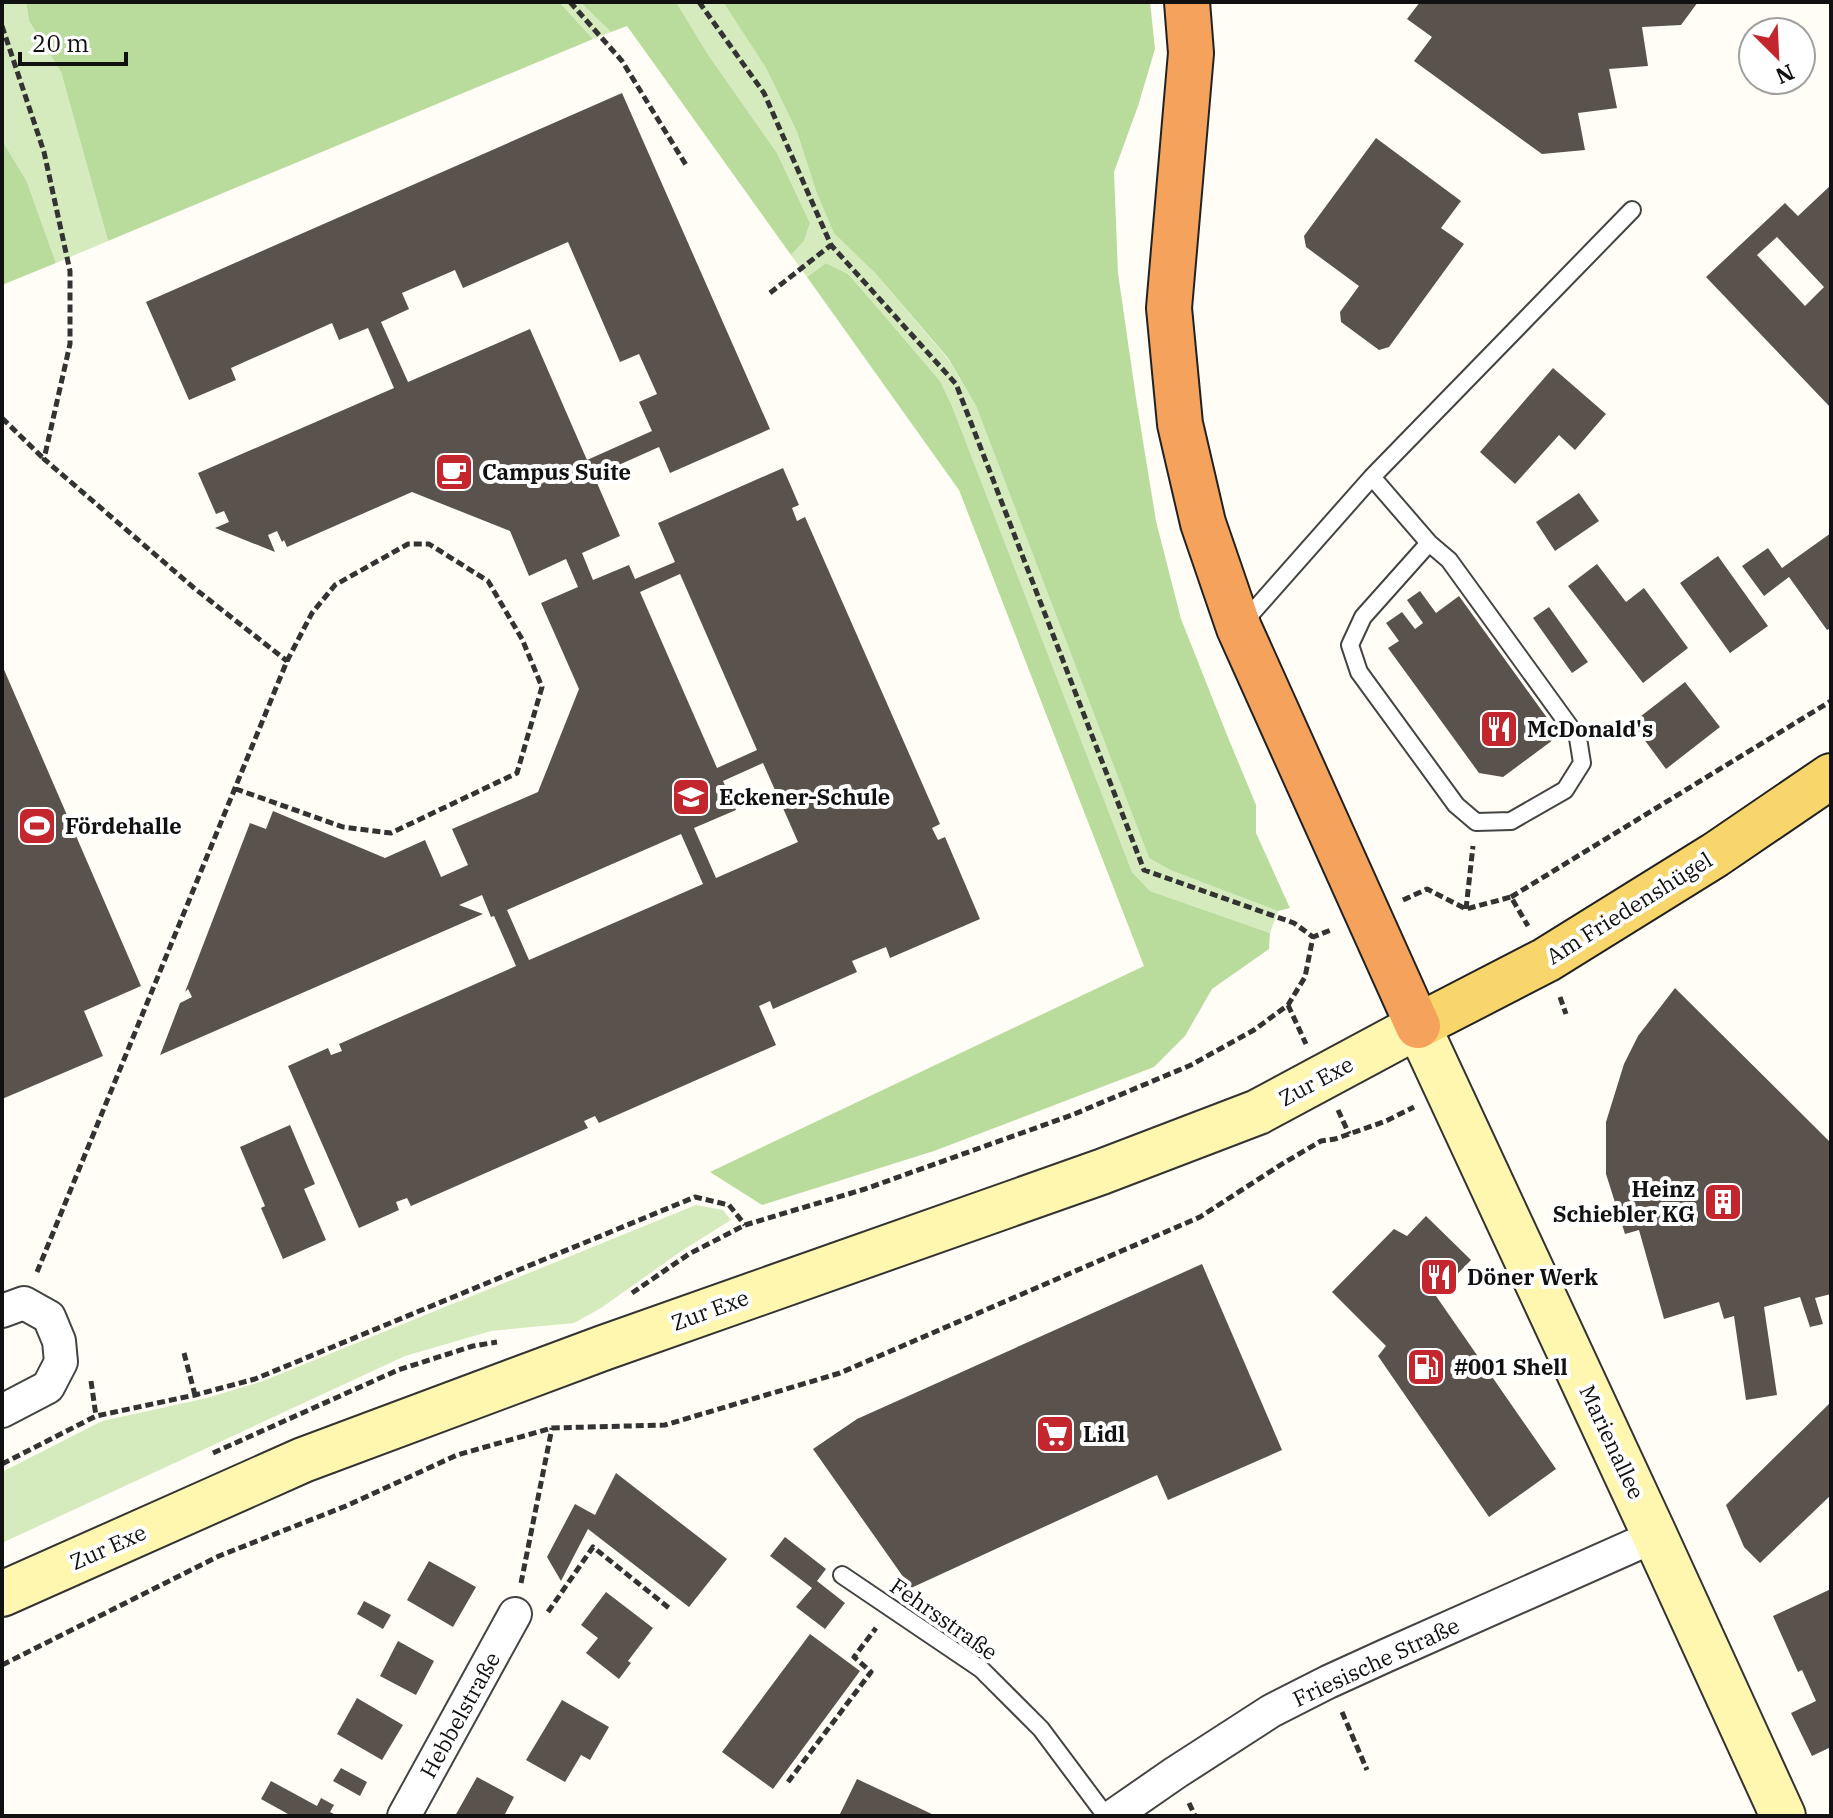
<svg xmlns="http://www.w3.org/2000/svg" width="1833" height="1818" viewBox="0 0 1833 1818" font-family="'IBM Plex Serif',serif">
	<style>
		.green { fill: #d5ebbd }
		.forest { fill: #b9dc9c }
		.building { fill: #5a524d; fill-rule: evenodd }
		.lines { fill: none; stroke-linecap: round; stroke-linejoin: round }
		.lane-casing { stroke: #444; stroke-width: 20 }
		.street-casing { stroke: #444; stroke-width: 36 }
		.secondary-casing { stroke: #333; stroke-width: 48 }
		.primary-casing { stroke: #222; stroke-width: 48 }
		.highway-casing { stroke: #222; stroke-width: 48 }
		.path { stroke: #333; stroke-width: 5; stroke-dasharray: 8 4; stroke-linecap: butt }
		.lane { stroke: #fff; stroke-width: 16 }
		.street { stroke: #fff; stroke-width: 32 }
		.secondary { stroke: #fff6b0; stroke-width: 44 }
		.primary { stroke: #f9d66b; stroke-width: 44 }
		.highway { stroke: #f5a25d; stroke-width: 44 }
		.labels { text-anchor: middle; stroke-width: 8; stroke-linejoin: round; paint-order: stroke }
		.poi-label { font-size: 22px; font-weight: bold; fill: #111; stroke: #fff; text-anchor: start }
		.street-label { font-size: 22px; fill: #111; stroke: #fff }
	</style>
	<rect width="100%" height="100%" fill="#fffdf5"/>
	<path class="green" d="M 2,2 L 26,2 L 29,21 L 61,72 L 108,241 L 56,263 L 27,182 L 2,140 Z
		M 559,2 L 580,2 L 611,32 L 593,39 Z
		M 676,2 L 723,2 L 766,68 L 797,132 L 816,191 L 835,233 L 876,274 L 948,359 L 976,406 L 1149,858 L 1170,870 L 1278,911 L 1270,933 L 1150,891 L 1132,872 L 952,406 L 940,381 L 877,307 L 848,274 L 826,263 L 807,277 L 791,255 L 804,241 L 810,223 L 777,153 L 709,56 Z
		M 696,1205 L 723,1210 L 731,1220 L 680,1252 L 601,1308 L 574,1323 L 491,1331 L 405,1356 L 2,1543 L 2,1472 L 102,1421 L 207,1398 L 263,1381 Z"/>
	<path class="forest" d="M 26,2 L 559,2 L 593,39 L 108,241 L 61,72 L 29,21 Z
		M 580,2 L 676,2 L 709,56 L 777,153 L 810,223 L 804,241 L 791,255 L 627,26 L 611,32 Z
		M 723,2 L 1150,2 L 1155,49 L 1138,106 L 1114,172 L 1118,273 L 1136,398 L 1156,521 L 1181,619 L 1227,735 L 1256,805 L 1256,833 L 1290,908 L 1278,911 L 1170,870 L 1149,858 L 976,406 L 948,358 L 876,274 L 834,233 L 816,191 L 797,132 L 766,68 Z
		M 2,140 L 27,182 L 56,263 L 2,285 Z
		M 826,263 L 848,274 L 877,307 L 940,381 L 952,406 L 1132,872 L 1150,891 L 1270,933 L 1269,949 L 1212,989 L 1185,1036 L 1154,1067 L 934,1151 L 762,1205 L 710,1172 L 1144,966 L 959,490 L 807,277 Z"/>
	<path class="building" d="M 1420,2 L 1698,2 L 1681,25 L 1642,27 L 1648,66 L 1609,69 L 1617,108 L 1578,113 L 1585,150 L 1542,154 L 1414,61 L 1432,37 L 1407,19 Z
		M 622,93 L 770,429 L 670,473 L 659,447 L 594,476 L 620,536 L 582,553 L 593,580 L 629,565 L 635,579 L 675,562 L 658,523 L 783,468 L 799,505 L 792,508 L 797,521 L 805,517 L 940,824 L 932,828 L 938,840 L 945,837 L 980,919 L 890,958 L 886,947 L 852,961 L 857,972 L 773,1009 L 770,1001 L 759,1006 L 776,1045 L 599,1123 L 595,1116 L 584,1121 L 588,1128 L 411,1206 L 407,1198 L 396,1202 L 399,1210 L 359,1228 L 288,1066 L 328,1048 L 331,1055 L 342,1051 L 339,1044 L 516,966 L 494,916 L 491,917 L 482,895 L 459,905 L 483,914 L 160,1055 L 180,1003 L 192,997 L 188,989 L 185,992 L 250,823 L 266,829 L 273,811 L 385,858 L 425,840 L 441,877 L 468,865 L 452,829 L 538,792 L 579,689 L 541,603 L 578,587 L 566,559 L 529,576 L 510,531 L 412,492 L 287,547 L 284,540 L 282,542 L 277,531 L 268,535 L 275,552 L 215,528 L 229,522 L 224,511 L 216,514 L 198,473 L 394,388 L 368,328 L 339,340 L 332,323 L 231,368 L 236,380 L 189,400 L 146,302 ZM 568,242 L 620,362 L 639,354 L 657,394 L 639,402 L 652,431 L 587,460 L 530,329 L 408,382 L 381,322 L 409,309 L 402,293 L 455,270 L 463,288 ZM 680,574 L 757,750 L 717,768 L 640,592 ZM 763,763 L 798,842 L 716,878 L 694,828 L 736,810 L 723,781 ZM 681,834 L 703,884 L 529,960 L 507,910 Z
		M 1376,138 L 1461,201 L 1441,228 L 1464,244 L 1389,347 L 1379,350 L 1341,322 L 1340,312 L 1359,286 L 1306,247 L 1304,236 Z
		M 1831,185 L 1831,408 L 1706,277 L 1785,203 L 1798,216 ZM 1777,237 L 1824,287 L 1805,306 L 1757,255 Z
		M 1553,368 L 1606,414 L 1575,450 L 1559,435 L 1515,484 L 1480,452 Z
		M 1579,493 L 1599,521 L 1555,551 L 1536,522 Z
		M 1831,533 L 1831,628 L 1827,630 L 1789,577 L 1764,596 L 1742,566 L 1768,548 L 1782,568 Z
		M 1718,556 L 1768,626 L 1730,653 L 1680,583 Z
		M 1597,564 L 1626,602 L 1644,588 L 1688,648 L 1643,683 L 1568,586 Z
		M 1420,591 L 1436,613 L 1459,596 L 1553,726 L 1550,728 L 1557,737 L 1503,777 L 1479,773 L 1388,648 L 1399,641 L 1386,623 L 1402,612 L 1415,629 L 1423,623 L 1407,600 Z
		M 1549,607 L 1588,662 L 1572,673 L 1533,618 Z
		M 2,665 L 141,986 L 84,1011 L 103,1056 L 2,1099 Z
		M 1685,682 L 1720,727 L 1666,769 L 1632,723 Z
		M 1675,988 L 1831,1143 L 1831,1294 L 1815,1298 L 1823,1324 L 1810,1327 L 1800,1297 L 1764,1307 L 1777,1395 L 1746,1400 L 1734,1316 L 1724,1319 L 1719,1302 L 1664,1319 L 1639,1230 L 1625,1234 L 1606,1174 L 1606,1122 L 1624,1064 L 1638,1036 Z
		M 290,1125 L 315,1184 L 304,1189 L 326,1240 L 283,1259 L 261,1208 L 265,1206 L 240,1147 Z
		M 1426,1216 L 1471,1260 L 1436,1296 L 1556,1469 L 1489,1517 L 1378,1356 L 1386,1346 L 1332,1292 L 1394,1229 L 1407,1236 Z
		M 1202,1264 L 1282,1450 L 1168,1500 L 1157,1475 L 911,1588 L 813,1449 L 857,1419 Z
		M 1831,1402 L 1831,1495 L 1760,1563 L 1744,1547 L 1726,1505 Z
		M 616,1473 L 727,1559 L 689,1607 L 588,1529 L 561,1581 L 547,1557 L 575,1504 L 595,1515 Z
		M 785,1537 L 826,1569 L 817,1581 L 845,1603 L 825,1629 L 796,1607 L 812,1588 L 770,1556 Z
		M 429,1561 L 476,1587 L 453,1627 L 407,1600 Z
		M 1831,1589 L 1831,1747 L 1812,1756 L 1791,1713 L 1816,1701 L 1802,1670 L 1798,1672 L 1773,1616 Z
		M 606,1592 L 653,1628 L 628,1661 L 631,1663 L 619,1679 L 586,1653 L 598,1638 L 581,1625 Z
		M 364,1601 L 391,1615 L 383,1629 L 357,1614 Z
		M 810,1634 L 860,1671 L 773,1789 L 722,1752 Z
		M 398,1641 L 434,1661 L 416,1695 L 380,1676 Z
		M 357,1698 L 403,1725 L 382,1760 L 337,1734 Z
		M 562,1700 L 609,1727 L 590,1760 L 581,1755 L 565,1782 L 526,1760 Z
		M 341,1768 L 367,1782 L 360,1796 L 333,1781 Z
		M 477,1777 L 514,1797 L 504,1816 L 455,1816 Z
		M 857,1779 L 917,1807 L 936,1816 L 839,1816 Z
		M 271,1781 L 317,1806 L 321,1798 L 334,1805 L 330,1812 L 338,1816 L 287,1816 L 288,1814 L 261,1799 Z"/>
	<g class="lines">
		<defs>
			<path id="lane" d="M 1372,477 L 1429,543 L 1449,560 L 1578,738 L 1582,763 L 1565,790 L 1511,821 L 1476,822 L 1456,805 L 1359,672 L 1350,645 L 1363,617 L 1429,543
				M 1242,624 L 1372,477 L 1632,210
				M 842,1575 L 981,1669 L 1041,1729 L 1106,1816"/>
			<path id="street" d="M 2,1311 L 24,1303 L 49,1317 L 59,1341 L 61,1362 L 48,1387 L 2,1411
				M 404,1816 L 515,1614
				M 1113,1816 L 1175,1773 L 1271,1711 L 1328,1682 L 1385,1656 L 1655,1536"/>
			<path id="secondary" d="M 2,1594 L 303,1460 L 603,1348 L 1101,1172 L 1258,1112 L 1418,1026 L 1655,1536 L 1783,1816"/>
			<path id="primary" d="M 1418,1026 L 1546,960 L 1715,855 L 1831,776"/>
			<path id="highway" d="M 1187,2 L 1191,53 L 1169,308 L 1180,424 L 1203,523 L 1239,628 L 1418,1026"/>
		</defs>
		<use href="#lane" class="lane-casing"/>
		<use href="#street" class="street-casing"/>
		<use href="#secondary" class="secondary-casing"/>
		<use href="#primary" class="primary-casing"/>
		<use href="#highway" class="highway-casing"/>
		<path class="path" d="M 570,2 L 622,61 L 686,165
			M 699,2 L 764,93 L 831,245 L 956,384 L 1144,870 L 1294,923 L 1313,937
			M 2,26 L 44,152 L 70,271 L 70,344 L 44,459 L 194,588 L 287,661
			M 770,293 L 831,245
			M 2,418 L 44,459
			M 1511,897 L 1831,701
			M 1403,900 L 1427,889 L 1466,909 L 1511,897 L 1528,926
			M 1466,909 L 1473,846
			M 1560,997 L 1566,1014
			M 1288,1005 L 1306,1044
			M 1338,1110 L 1349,1134
			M 37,1272 L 287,661 L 312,613 L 335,585 L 408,544 L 429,544 L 488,581 L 522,639 L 542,687 L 517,773 L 391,833 L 343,827 L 236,789
			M 632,1293 L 689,1254 L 745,1225 L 865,1189 L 1072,1115 L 1191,1065 L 1254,1030 L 1288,1005 L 1305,977 L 1313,937 L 1331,930
			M 184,1353 L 195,1395
			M 91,1381 L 96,1416
			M 213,1453 L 398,1370 L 473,1346 L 497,1342
			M 2,1464 L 96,1416 L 195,1395 L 255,1379 L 695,1197 L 729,1205 L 745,1225
			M 521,1583 L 552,1428
			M 548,1612 L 593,1547 L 669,1608
			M 2,1665 L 219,1556 L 346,1506 L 457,1455 L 552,1428 L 665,1425 L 840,1373 L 1200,1217 L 1282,1164 L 1321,1141 L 1335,1139 L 1386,1121 L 1414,1107
			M 1342,1712 L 1367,1770
			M 788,1782 L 871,1672 L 854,1657 L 876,1628
			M 1189,1803 L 1195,1816"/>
		<use href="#lane" class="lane"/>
		<use href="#street" class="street"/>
		<use href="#secondary" class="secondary"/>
		<use href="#primary" class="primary"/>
		<use href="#highway" class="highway"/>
	</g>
	<defs>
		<symbol id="cafe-square" viewBox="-11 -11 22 22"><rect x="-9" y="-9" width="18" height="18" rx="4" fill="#c4262e" stroke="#fff"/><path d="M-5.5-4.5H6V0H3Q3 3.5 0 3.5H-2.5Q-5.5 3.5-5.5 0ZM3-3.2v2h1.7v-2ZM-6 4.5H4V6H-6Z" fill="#fff"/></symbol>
		<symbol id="restaurant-square" viewBox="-11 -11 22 22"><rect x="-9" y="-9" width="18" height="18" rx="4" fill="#c4262e" stroke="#fff"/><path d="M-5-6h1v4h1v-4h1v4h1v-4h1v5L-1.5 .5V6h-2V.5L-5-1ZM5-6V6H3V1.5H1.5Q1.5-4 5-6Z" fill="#fff"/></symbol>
		<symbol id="school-square" viewBox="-11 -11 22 22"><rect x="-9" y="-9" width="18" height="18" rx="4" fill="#c4262e" stroke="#fff"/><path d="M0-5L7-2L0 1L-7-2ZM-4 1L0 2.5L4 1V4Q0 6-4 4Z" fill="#fff"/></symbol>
		<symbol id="stadium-square" viewBox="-11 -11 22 22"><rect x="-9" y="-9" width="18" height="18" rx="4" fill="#c4262e" stroke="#fff"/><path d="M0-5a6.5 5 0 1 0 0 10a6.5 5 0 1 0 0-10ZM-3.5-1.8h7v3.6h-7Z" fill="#fff"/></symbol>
		<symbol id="building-square" viewBox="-11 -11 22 22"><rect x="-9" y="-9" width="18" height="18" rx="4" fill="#c4262e" stroke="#fff"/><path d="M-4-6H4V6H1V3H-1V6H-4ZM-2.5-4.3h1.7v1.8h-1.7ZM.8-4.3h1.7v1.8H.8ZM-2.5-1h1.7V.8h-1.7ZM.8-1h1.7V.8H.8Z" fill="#fff"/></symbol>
		<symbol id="fuel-square" viewBox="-11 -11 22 22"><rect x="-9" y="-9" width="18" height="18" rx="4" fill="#c4262e" stroke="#fff"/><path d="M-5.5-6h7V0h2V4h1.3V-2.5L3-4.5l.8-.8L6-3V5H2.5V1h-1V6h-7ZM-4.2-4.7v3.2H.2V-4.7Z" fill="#fff"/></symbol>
		<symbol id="supermarket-square" viewBox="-11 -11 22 22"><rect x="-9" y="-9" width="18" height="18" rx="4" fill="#c4262e" stroke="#fff"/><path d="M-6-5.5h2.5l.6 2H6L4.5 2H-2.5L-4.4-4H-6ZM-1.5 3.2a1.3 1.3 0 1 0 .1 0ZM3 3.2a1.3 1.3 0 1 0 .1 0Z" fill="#fff"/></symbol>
	</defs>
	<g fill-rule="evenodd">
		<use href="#cafe-square" x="432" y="450" width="44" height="44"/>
		<use href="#restaurant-square" x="1477" y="707" width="44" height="44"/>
		<use href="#school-square" x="669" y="775" width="44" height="44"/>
		<use href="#stadium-square" x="15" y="804" width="44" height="44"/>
		<use href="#building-square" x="1701" y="1180" width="44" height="44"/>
		<use href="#restaurant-square" x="1417" y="1255" width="44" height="44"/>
		<use href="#fuel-square" x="1404" y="1345" width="44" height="44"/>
		<use href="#supermarket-square" x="1033" y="1412" width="44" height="44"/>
	</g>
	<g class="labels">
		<g class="poi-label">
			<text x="482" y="480">Campus Suite</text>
			<text x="1527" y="737">McDonald's</text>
			<text x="719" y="805">Eckener-Schule</text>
			<text x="65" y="834">Fördehalle</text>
			<text x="1695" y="1197" text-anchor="end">Heinz<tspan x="1695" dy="25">Schiebler KG</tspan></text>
			<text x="1467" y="1285">Döner Werk</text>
			<text x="1454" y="1375">#001 Shell</text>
			<text x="1083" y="1442">Lidl</text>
		</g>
		<g class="street-label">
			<text transform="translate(1629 908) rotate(-32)" y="8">Am Friedenshügel</text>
			<text transform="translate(1316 1081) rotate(-28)" y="8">Zur Exe</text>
			<text transform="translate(710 1310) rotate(-20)" y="8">Zur Exe</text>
			<text transform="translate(1612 1442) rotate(65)" y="8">Marienallee</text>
			<text transform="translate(108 1547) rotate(-24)" y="8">Zur Exe</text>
			<text transform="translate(944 1619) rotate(35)" y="8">Fehrsstraße</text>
			<text transform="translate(1376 1662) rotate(-25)" y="8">Friesische Straße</text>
			<text transform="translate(460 1715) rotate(-61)" y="8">Hebbelstraße</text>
		</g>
	</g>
	<rect width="1833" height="1818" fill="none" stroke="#111111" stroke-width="8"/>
	<g transform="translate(1777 56) rotate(156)"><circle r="38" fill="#ffffff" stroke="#a0a0a0" stroke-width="2"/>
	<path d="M0-6L14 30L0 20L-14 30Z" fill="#c4262e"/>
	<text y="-12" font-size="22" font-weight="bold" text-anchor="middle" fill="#111111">N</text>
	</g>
	<path d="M20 52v12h106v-12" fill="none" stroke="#111111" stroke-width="4"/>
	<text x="32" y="52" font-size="24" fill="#111111" stroke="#ffffff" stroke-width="6" paint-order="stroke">20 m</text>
</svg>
